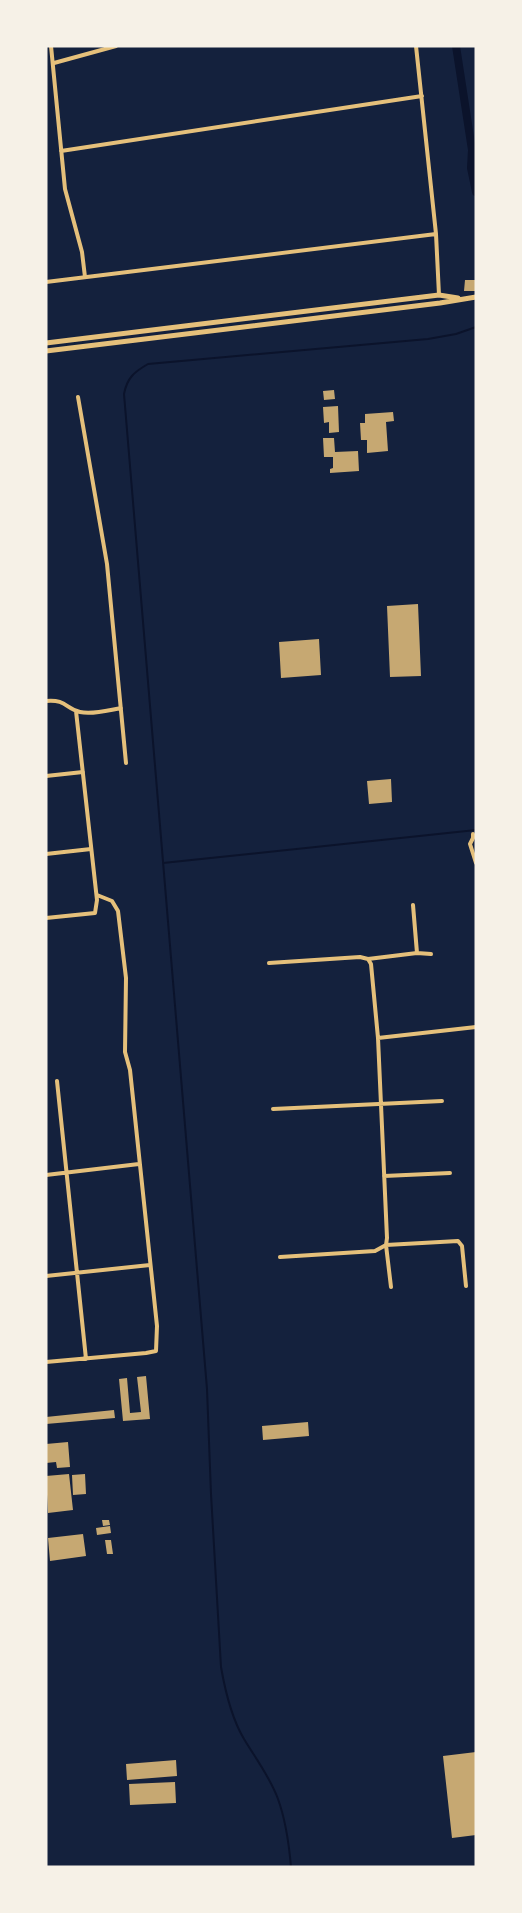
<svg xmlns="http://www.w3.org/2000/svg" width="522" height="1913" viewBox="0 0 522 1913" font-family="'Asap Condensed',sans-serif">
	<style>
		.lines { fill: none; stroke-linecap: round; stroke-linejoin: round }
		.stream { stroke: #0b132b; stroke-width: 2 }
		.canal { stroke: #0b132b; stroke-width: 8 }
		.building { fill: #c6a872 }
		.minor { stroke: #e5c07b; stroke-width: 4 }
		.secondary { stroke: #e5c07b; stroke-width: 5 }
	</style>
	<rect width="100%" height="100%" fill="#14213d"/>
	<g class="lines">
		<path class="stream" d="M 163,863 L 476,830
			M 291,1867 C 289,1844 286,1821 278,1799 C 270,1777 256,1759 244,1739 C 232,1719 225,1690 221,1667 L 211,1494 L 207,1389 L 124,394 C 127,378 134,372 148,364 L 428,339 L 456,334 L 476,327"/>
		<path class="canal" d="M 456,46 L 472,150 L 471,168 L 476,192"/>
	</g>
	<path class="building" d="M 465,280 L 476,280 L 476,291 L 464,291 Z
		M 334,390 L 335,399 L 324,400 L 323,391 Z
		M 338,406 L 339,432 L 329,433 L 329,422 L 324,423 L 323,407 Z
		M 393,412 L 394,421 L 386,422 L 388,451 L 367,453 L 367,440 L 361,440 L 360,423 L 365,423 L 365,414 Z
		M 323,438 L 334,438 L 335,452 L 358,451 L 359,471 L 330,473 L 330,469 L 333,468 L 333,457 L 324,457 Z
		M 418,604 L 421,676 L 390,677 L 387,606 Z
		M 319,639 L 321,675 L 281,678 L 279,642 Z
		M 391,779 L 392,802 L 369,804 L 367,781 Z
		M 146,1376 L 150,1419 L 123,1421 L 119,1379 L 127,1378 L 130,1413 L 141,1412 L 137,1377 Z
		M 114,1410 L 115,1418 L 46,1424 L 46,1417 Z
		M 308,1422 L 309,1436 L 263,1440 L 262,1426 Z
		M 68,1442 L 70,1467 L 57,1468 L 56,1462 L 46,1463 L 46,1444 Z
		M 69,1474 L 73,1510 L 48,1513 L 46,1476 Z
		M 85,1474 L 86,1494 L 73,1495 L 72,1475 Z
		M 102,1520 L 109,1520 L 110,1525 L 103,1526 Z
		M 110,1526 L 111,1533 L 97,1535 L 96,1528 Z
		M 83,1534 L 86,1556 L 50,1561 L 48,1538 Z
		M 105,1540 L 111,1540 L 113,1554 L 107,1554 Z
		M 476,1752 L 476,1835 L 452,1838 L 443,1756 Z
		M 176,1760 L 177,1776 L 127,1780 L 126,1764 Z
		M 175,1782 L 176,1803 L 130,1805 L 129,1784 Z"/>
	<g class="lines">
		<path class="minor" d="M 51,46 L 65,189 L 82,252 L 85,277
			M 416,46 L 436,234 L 439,295
			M 54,63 L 116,46
			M 61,151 L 422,96
			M 46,282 L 436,234
			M 78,397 L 107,564 L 126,763
			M 46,701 C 66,699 66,709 80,712 C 93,715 109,710 121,708
			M 46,776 L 83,772
			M 473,834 L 473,838 L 470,844 L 476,863
			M 46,854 L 91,849
			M 413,905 L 417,953
			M 46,918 L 95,913 L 97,900 L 76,711
			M 368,959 L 417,953 L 431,954
			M 269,963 L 360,957 L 368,959 L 371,964 L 378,1038 L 387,1238 L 386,1245 L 375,1251 L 280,1257
			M 378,1038 L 476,1027
			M 57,1081 L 86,1359
			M 273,1109 L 442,1101
			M 46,1175 L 139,1164
			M 384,1176 L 450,1173
			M 46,1276 L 150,1265
			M 391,1287 L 386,1245 L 458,1241 L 462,1246 L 466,1286
			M 46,1362 L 146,1353 L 156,1351 L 157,1326 L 130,1070 L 125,1052 L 126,978 L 118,911 L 112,901 L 97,895"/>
		<path class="secondary" d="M 46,343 L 439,295 L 458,298
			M 46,351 L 440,303 L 476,297"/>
	</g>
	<rect width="522" height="1913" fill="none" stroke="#f6f1e7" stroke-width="95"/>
</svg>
